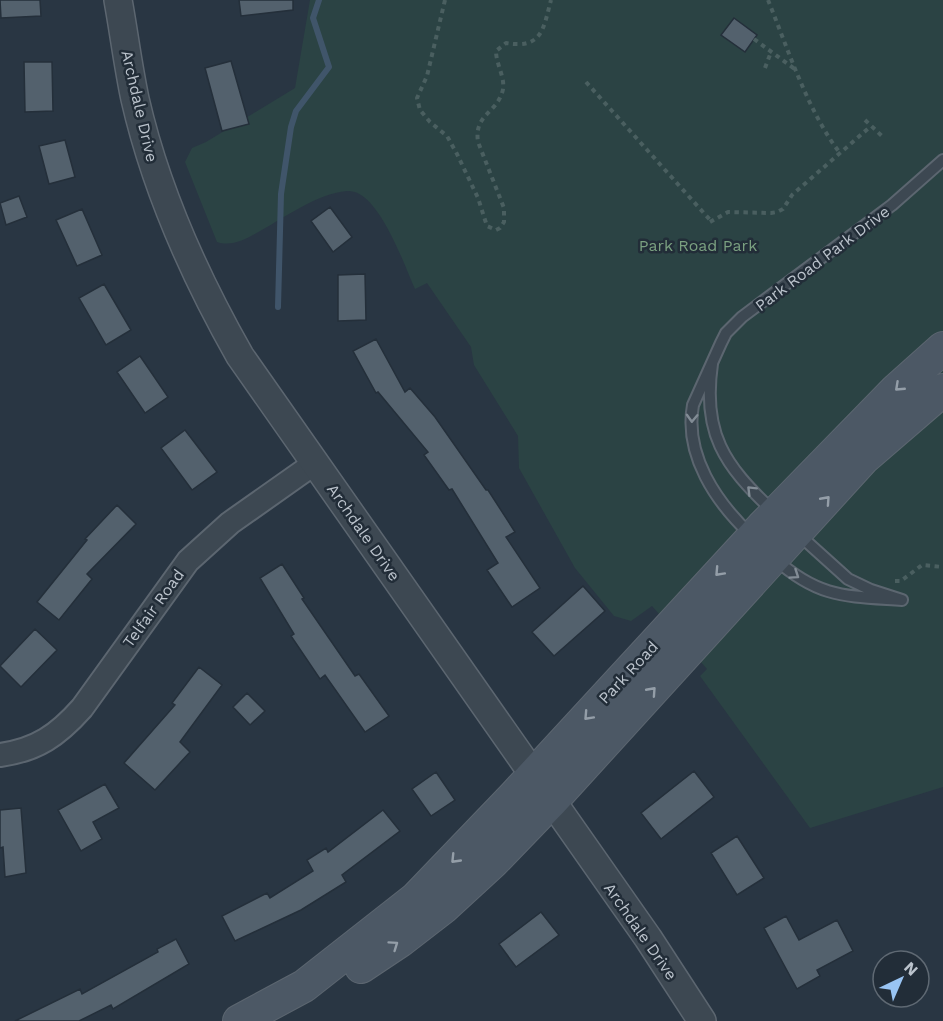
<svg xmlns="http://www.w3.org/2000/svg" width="943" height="1021" viewBox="0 0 943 1021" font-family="'Work Sans',sans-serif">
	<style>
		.green { fill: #2b4344 }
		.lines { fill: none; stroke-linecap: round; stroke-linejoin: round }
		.stream { stroke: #40556a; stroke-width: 6 }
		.building { fill: #53616d; stroke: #242f3a; stroke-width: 1.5 }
		.service-casing { stroke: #5c6670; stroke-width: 14 }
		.minor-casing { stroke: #5c6670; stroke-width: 26 }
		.tertiary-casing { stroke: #5c6670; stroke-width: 30 }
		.secondary-casing { stroke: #5c6670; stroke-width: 34 }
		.path { stroke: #4a5f60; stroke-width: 4; stroke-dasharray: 4.5 4.5; stroke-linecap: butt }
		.service { stroke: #3d4852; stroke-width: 10 }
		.minor { stroke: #3d4852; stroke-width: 22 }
		.tertiary { stroke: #3d4852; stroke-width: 27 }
		.secondary { stroke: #4c5865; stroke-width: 32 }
		.oneway { stroke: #949ea8 }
		.oneway2 { stroke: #828c95 }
		.labels { text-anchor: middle; stroke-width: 5; stroke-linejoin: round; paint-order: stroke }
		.street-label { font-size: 16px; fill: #bbc3cc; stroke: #222d38 }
		.park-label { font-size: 16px; fill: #7aa080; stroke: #222d38 }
	</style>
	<rect width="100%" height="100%" fill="#293643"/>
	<path class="green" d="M 310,0 L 943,0 L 943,787 L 810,828 L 700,676 L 707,669 L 652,606 L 631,621 L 614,616 L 575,568 L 519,468 L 518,436 L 474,365 L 471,347 L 427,283 L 415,289 C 404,265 378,188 347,191 C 316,194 286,217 260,231 C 246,239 232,247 217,242 L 185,162 L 192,148 L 206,142 L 295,88 Z"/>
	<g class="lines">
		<path class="stream" d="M 278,307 L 281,194 L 291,127 L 296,111 L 329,67 L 313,18 L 319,0"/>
	</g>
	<path class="building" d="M 0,0 L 40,0 L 41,16 L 1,18 Z
		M 239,0 L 293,0 L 293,10 L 241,16 Z
		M 734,18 L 757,35 L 745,52 L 721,35 Z
		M 231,61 L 249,124 L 222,131 L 205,68 Z
		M 24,62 L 52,62 L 53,111 L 25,112 Z
		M 65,140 L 75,177 L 49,184 L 39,146 Z
		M 19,196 L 27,217 L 6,225 L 0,203 Z
		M 330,207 L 352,237 L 333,252 L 311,221 Z
		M 82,209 L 102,255 L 77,266 L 56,220 Z
		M 365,274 L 366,320 L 338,321 L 338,275 Z
		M 104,284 L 131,330 L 106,345 L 79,298 Z
		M 376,339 L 405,392 L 410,388 L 435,417 L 486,490 L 488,490 L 515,532 L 506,537 L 540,588 L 512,607 L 487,570 L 498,563 L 452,489 L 449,490 L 424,455 L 428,452 L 378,392 L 376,393 L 353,351 Z
		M 140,356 L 168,397 L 145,413 L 117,372 Z
		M 185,430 L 217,472 L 192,490 L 161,448 Z
		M 117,505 L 136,524 L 87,574 L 92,579 L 59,620 L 37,602 L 87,540 L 85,539 Z
		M 282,564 L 304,598 L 302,599 L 355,676 L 359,674 L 389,716 L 365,732 L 325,675 L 320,679 L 291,636 L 294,634 L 260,578 Z
		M 583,586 L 605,611 L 554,656 L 532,632 Z
		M 35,629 L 57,650 L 21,687 L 0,666 Z
		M 199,667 L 222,685 L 180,742 L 190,752 L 155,790 L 124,763 L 175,705 L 172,703 Z
		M 247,693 L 265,711 L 250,725 L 233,707 Z
		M 694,771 L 714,797 L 661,839 L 641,813 Z
		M 436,772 L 455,800 L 431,816 L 412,789 Z
		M 105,784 L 119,808 L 93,822 L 102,839 L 81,851 L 58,810 Z
		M 21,808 L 26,873 L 5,877 L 3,847 L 0,848 L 0,810 Z
		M 383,810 L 400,831 L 342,875 L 346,882 L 301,910 L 235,941 L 222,916 L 267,893 L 270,898 L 313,871 L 307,860 L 326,848 L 328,852 Z
		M 737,836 L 764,878 L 737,895 L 711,853 Z
		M 541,912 L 559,935 L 516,967 L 499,944 Z
		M 786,916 L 799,940 L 837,920 L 853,951 L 817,970 L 820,976 L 797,989 L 764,928 Z
		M 176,939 L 189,964 L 113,1009 L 111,1005 L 79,1021 L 15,1021 L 80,989 L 82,994 L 158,952 L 157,949 Z"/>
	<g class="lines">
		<defs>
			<path id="service" d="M 712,364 C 702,433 724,465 773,511
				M 751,535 C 716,502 684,455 693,405 L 721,343 L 726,333 L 742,317 L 892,205 L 943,160
				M 775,559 C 819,598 845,596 902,600 L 871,590 L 848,579 L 797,533"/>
			<path id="minor" d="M 0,755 C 37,750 58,735 82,708 L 188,561 L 230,523 L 315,463"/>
			<path id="tertiary" d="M 118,0 C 124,33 128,66 135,99 C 156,191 194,275 240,356 L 648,938 L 702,1021"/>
			<path id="secondary" d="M 361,967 L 400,941 L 444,907 L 493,862 L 551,802 L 864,458 L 943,390
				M 239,1021 L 304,986 L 416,898 L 514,796 L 762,527 L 896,390 L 943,348"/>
		</defs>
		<use href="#service" class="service-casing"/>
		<use href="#minor" class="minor-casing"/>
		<use href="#tertiary" class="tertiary-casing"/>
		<use href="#secondary" class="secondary-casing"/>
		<path class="path" d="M 445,0 L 427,76 L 417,98 L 420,110 L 430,122 L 447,136 L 457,154 L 478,198 L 487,226 L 496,230 L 500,228 L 504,222 L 504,208 L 478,142 C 474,115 495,114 502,93 C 507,80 496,65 496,51 L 506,43 C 542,49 543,30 551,0
			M 768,0 C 788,49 808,112 840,153
			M 754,39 L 796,70
			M 765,68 L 771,52
			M 586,82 L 711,221
			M 865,120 L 882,136
			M 710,222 L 728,212 L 771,213 L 777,212 L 783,209 L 792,195 L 871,126
			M 895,581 L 901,581 L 922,565 L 943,567"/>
		<use href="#service" class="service"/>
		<use href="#minor" class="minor"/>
		<use href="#tertiary" class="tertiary"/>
		<use href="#secondary" class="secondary"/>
	</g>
	<defs><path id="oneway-chevron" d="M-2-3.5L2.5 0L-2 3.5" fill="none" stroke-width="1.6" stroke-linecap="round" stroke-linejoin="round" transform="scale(1.5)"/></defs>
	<g class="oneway">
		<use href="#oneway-chevron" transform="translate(899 387) rotate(137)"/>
		<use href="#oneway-chevron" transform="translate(826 500) rotate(-48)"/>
		<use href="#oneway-chevron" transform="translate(719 572) rotate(133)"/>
		<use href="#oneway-chevron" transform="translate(652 691) rotate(-48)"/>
		<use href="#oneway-chevron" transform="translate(588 716) rotate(133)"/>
		<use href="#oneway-chevron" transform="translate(455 859) rotate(134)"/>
		<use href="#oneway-chevron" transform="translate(394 945) rotate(-35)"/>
	</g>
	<g class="oneway2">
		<use href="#oneway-chevron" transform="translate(692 418) rotate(92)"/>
		<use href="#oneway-chevron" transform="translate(751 490) rotate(-135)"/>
		<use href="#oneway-chevron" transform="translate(795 575) rotate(34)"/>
	</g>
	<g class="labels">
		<g class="street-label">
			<text transform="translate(140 106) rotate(77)" y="6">Archdale Drive</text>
			<text transform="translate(822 258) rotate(-37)" y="6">Park Road Park Drive</text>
			<text transform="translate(364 532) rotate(55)" y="6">Archdale Drive</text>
			<text transform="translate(153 608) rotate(-54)" y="6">Telfair Road</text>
			<text transform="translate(628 672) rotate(-47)" y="6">Park Road</text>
			<text transform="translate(641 931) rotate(55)" y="6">Archdale Drive</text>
		</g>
		<g class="park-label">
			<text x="698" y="251">Park Road Park</text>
		</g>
	</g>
	<g transform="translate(901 979) rotate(44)"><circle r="28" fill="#222d38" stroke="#5f6973" stroke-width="1.5"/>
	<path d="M0-4.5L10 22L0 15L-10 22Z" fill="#99c4f3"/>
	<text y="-9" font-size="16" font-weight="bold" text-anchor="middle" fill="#bbc3cc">N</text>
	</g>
</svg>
